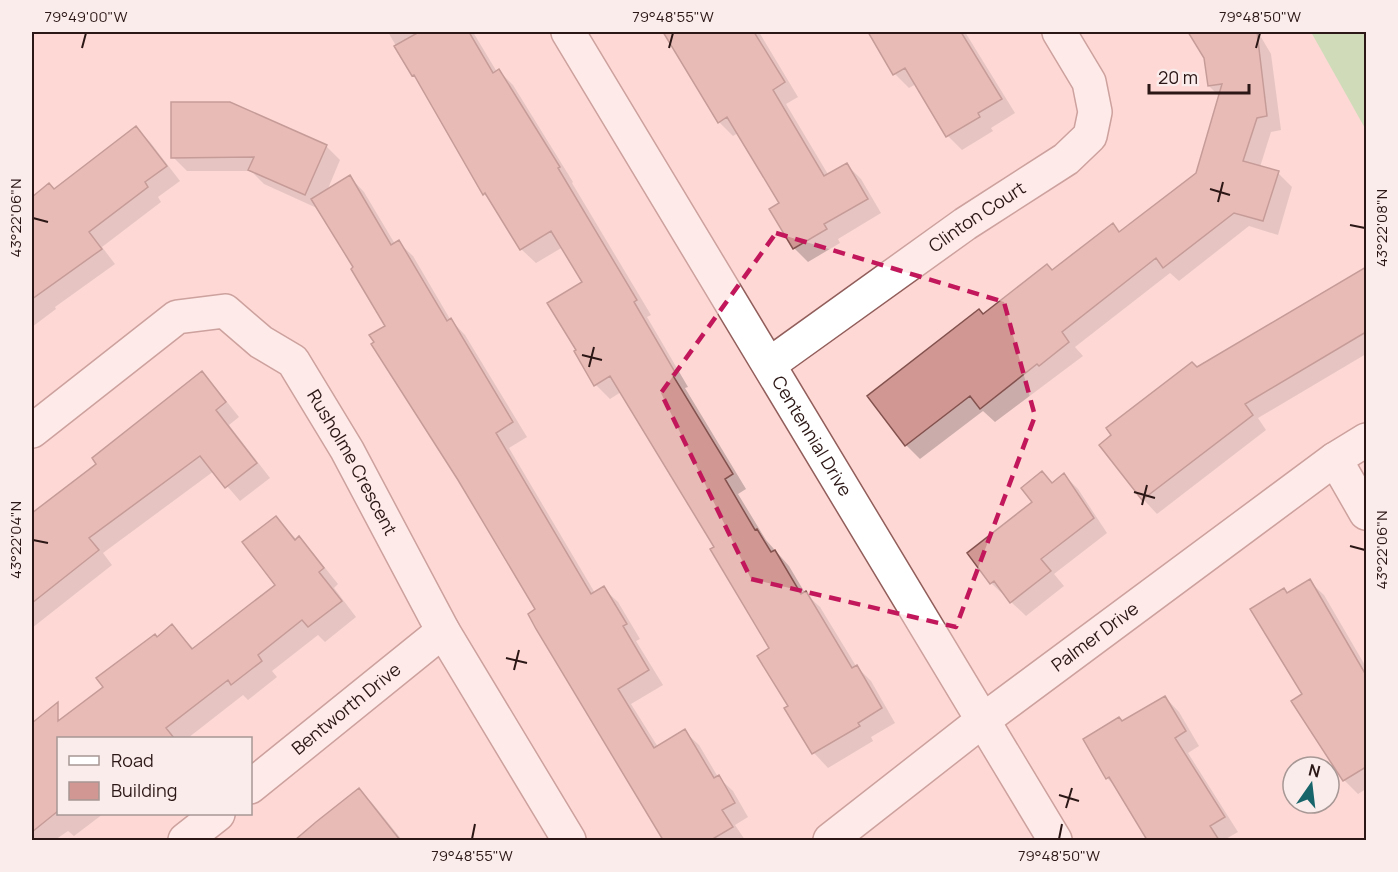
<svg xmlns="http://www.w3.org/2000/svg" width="1398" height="872" viewBox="0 0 1398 872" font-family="Manrope,sans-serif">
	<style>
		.green { fill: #99de97 }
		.shadow { fill: #0003 }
		.building { fill: #d09793; stroke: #84524e; stroke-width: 1.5 }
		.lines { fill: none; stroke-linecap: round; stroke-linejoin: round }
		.minor-casing { stroke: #925e5b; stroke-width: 36 }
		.tertiary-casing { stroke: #925e5b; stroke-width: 36 }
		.minor { stroke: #fff; stroke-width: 33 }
		.tertiary { stroke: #fff; stroke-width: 33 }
		.marked { fill: none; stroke: #c2185b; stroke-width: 4.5; stroke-dasharray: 12 8; stroke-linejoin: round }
		.ticks { fill: none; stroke: #2b1715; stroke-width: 2 }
		.labels { text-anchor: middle; stroke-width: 4.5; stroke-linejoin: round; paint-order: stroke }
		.street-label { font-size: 18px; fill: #2b1715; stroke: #f9eceb }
		.neatline { fill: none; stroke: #2b1715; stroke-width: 2 }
		.ticks-label { font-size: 15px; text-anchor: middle; fill: #2b1715 }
	</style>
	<rect width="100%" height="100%" fill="#fdd8d5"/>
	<path class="green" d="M 1311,32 L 1366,32 L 1366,130 Z"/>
	<path class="shadow" d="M 388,32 L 473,32 L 497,72 L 499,71 L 513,85 L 573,182 L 572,183 L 651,315 L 647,317 L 688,387 L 685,388 L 746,489 L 738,494 L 766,540 L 789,566 L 805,593 L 820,607 L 856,666 L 871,681 L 895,723 L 871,737 L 873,741 L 828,768 L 814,753 L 786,709 L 790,707 L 771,649 L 716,547 L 621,392 L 610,399 L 596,385 L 584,282 L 563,247 L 536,263 L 521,249 L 493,203 L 484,194 L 419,81 L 413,75 Z
		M 665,32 L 759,32 L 798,97 L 786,104 L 829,176 L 847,165 L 861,179 L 881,213 L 838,239 L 840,243 L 808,262 L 794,248 L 781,204 L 738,133 L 733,136 L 719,122 Z
		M 875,32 L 965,32 L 1015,113 L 991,128 L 993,131 L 962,150 L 948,136 L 916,84 L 909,88 L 895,74 Z
		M 1190,32 L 1258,32 L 1271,54 L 1281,130 L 1271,132 L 1260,167 L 1278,173 L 1292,187 L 1278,235 L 1249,226 L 1179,281 L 1170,273 L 1075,347 L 1083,356 L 995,422 L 983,411 L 920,459 L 906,445 L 984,315 L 1053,271 L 1112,225 L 1120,233 L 1197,174 L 1220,97 L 1209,86 L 1206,58 Z
		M 136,128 L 150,142 L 180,181 L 158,197 L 161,202 L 102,247 L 115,264 L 55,307 L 56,309 L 32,327 L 32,199 L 49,185 L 54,190 Z
		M 326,146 L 340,160 L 327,191 L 350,177 L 364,192 L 395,244 L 398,242 L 413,256 L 450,319 L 465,335 L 527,437 L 509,448 L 595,593 L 603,588 L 618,602 L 640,639 L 636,641 L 663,685 L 631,704 L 658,747 L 684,731 L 699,745 L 718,777 L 733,791 L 748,817 L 735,825 L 745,840 L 665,840 L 538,629 L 537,610 L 387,326 L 355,268 L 319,209 L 264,184 L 251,171 L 187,171 L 173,157 Z
		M 1366,269 L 1366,354 L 1258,418 L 1266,430 L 1157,514 L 1143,499 L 1101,445 L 1197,369 Z
		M 202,373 L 216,388 L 239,417 L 229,425 L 270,478 L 240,501 L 214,471 L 103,553 L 112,565 L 32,628 L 32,515 L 98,464 Z
		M 1042,473 L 1053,484 L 1064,475 L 1078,489 L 1107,533 L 1054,574 L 1064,586 L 1026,616 L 991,583 L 1034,503 Z
		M 276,518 L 297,540 L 299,538 L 314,554 L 338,584 L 334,588 L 356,617 L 325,642 L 318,635 L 272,671 L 277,677 L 248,700 L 243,695 L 188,738 L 58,738 L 58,814 L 103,814 L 74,836 L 68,831 L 55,840 L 32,840 L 32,725 L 49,711 L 60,722 L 105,687 L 172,626 L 194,649 L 277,585 Z
		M 1309,581 L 1324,595 L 1366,667 L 1366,789 L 1358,794 L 1344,780 L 1304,694 L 1287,594 Z
		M 1165,697 L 1179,712 L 1199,746 L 1188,753 L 1238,832 L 1224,840 L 1149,840 L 1116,787 L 1107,778 L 1123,723 Z
		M 359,790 L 373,804 L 402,840 L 298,840 Z"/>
	<path class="building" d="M 419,32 L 469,32 L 493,73 L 499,69 L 560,167 L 558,168 L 637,300 L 634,302 L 675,372 L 672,374 L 733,474 L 725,479 L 755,530 L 757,529 L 771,552 L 775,550 L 801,594 L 806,591 L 852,668 L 857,665 L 882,708 L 858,723 L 860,726 L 812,754 L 784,708 L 788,706 L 757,656 L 769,648 L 710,549 L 714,547 L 610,376 L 594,386 L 574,351 L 576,350 L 547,303 L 582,282 L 551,231 L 520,250 L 485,193 L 483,195 L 414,75 L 412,76 L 394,46 Z
		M 663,32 L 754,32 L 785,82 L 773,90 L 824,176 L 847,163 L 868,199 L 824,224 L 827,229 L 793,249 L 769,209 L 779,203 L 727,117 L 718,123 Z
		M 868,32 L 961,32 L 1002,99 L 978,113 L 980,117 L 946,137 L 905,68 L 893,75 Z
		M 1188,32 L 1257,32 L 1267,116 L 1257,118 L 1243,161 L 1279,171 L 1263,221 L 1234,213 L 1163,268 L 1156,258 L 1062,332 L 1069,342 L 1039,366 L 1037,364 L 980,409 L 970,396 L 905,446 L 867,396 L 979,309 L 983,314 L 1047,264 L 1052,270 L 1113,223 L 1119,232 L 1196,173 L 1222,84 L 1208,86 L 1204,58 Z
		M 171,102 L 230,102 L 327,145 L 305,195 L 248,170 L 254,157 L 171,158 Z
		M 136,126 L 167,166 L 145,182 L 148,187 L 89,232 L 102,249 L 32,299 L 32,197 L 49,183 L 54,189 Z
		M 350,175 L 391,245 L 399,240 L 447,321 L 451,318 L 513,422 L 496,433 L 591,594 L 604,586 L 627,624 L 623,626 L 649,670 L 618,689 L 654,748 L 685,729 L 714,778 L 719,775 L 735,803 L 722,810 L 733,827 L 711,840 L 663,840 L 536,629 L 528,614 L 535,609 L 458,480 L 371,344 L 374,342 L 369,335 L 385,326 L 351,269 L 353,267 L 311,199 Z
		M 1366,267 L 1366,332 L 1245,404 L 1253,415 L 1142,500 L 1099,445 L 1111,435 L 1106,428 L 1192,362 L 1197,367 Z
		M 202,371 L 226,402 L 216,410 L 257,463 L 225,488 L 200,456 L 89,538 L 99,550 L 32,603 L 32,513 L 96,464 L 92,458 Z
		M 1042,471 L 1052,483 L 1064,473 L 1094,518 L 1041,559 L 1051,571 L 1010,603 L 994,581 L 990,584 L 967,553 L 1032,502 L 1021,488 Z
		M 276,516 L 295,540 L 299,536 L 324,568 L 319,572 L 342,601 L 308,627 L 302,620 L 258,655 L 262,661 L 231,685 L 228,680 L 166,728 L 174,738 L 58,738 L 58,811 L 32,832 L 32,723 L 58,702 L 58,721 L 103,687 L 96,678 L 155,634 L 157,637 L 172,624 L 192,649 L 275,585 L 242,542 Z
		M 1310,579 L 1366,675 L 1366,767 L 1343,781 L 1291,701 L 1302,694 L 1250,609 L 1284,588 L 1287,593 Z
		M 1165,696 L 1186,731 L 1175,738 L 1225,817 L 1210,826 L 1219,840 L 1147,840 L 1109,777 L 1106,779 L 1083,739 L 1119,717 L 1122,721 Z
		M 359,788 L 400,840 L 295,840 L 316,822 Z"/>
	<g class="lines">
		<defs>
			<g id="minor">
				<path id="s1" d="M 770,364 L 965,224 L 1066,159 L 1090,136 L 1095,112 L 1089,82 L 1059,32"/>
				<path id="s2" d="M 32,431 L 177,317 L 225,311 L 261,342 L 293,361 L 347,450 L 443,631 L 569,840"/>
				<path d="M 1335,459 L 1366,513"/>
				<path id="s3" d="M 250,787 L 443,631"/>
				<path d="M 185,840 L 218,814"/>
			</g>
			<g id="tertiary">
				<path id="s4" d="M 568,32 L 1055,840"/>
				<path id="s5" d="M 830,840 L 982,721 L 1335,459 L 1366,440"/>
			</g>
		</defs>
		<use href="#minor" class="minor-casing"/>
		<use href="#tertiary" class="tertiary-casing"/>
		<use href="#minor" class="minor"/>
		<use href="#tertiary" class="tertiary"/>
	</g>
	<path d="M0 0H1398V872H0ZM 776,233 L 1004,302 L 1035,416 L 956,627 L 751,579 L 661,393 Z" fill="#fdd8d5" fill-opacity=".55" fill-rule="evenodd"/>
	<path class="marked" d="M 776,233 L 1004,302 L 1035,416 L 956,627 L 751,579 L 661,393 Z"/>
	<path class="ticks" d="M 82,48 L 86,33M 669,48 L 673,33M 1256,48 L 1260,33M 1210,189 L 1230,195M 1218,202 L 1223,182M 33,218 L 48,222M 1350,225 L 1365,228M 582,355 L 602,360M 589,367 L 594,347M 1134,492 L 1155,498M 1142,505 L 1147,485M 33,540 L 48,543M 1350,546 L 1365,550M 506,658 L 527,663M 514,670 L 519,650M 1059,795 L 1079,801M 1066,808 L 1072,788M 472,839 L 475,824M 1059,839 L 1062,824"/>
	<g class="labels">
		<g class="street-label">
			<text dy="6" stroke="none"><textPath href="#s1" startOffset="254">Clinton Court</textPath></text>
			<text dy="6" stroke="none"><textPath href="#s4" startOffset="472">Centennial Drive</textPath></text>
			<text dy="6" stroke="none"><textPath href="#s2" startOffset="435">Rusholme Crescent</textPath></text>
			<text dy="6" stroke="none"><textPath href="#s5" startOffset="334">Palmer Drive</textPath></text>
			<text dy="6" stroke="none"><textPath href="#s3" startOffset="124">Bentworth Drive</textPath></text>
		</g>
	</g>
	<rect width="1398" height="872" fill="none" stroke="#f9eceb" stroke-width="66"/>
	<rect x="57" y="737" width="195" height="78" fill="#f9eceb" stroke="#a79795" stroke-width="1.5"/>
	<rect x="69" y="756" width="30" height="9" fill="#ffffff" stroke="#a79795" stroke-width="1.5"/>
	<text x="111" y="767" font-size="18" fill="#2b1715">Road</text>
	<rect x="69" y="782" width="30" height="18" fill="#d09793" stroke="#a79795" stroke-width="1.5"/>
	<text x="111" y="797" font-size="18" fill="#2b1715">Building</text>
	<g transform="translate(1311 785) rotate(14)"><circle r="28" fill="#f9eceb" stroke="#a79795" stroke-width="1.5"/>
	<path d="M0-4.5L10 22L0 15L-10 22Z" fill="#17656b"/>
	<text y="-9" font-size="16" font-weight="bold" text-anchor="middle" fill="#2b1715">N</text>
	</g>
	<path d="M1149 84v9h100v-9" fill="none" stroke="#2b1715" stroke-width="3"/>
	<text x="1158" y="84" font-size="18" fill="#2b1715" stroke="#f9eceb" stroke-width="4.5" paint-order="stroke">20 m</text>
	<rect x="33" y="33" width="1332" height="806" class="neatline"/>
	<g class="ticks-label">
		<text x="86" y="22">79°49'00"W</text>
		<text x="673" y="22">79°48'55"W</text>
		<text x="1260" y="22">79°48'50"W</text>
		<text transform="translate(16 218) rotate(-90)" y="5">43°22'06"N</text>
		<text transform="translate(1382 228) rotate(-90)" y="5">43°22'08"N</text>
		<text transform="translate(16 540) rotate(-90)" y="5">43°22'04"N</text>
		<text transform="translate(1382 550) rotate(-90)" y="5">43°22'06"N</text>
		<text x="472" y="861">79°48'55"W</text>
		<text x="1059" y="861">79°48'50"W</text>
	</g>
</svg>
